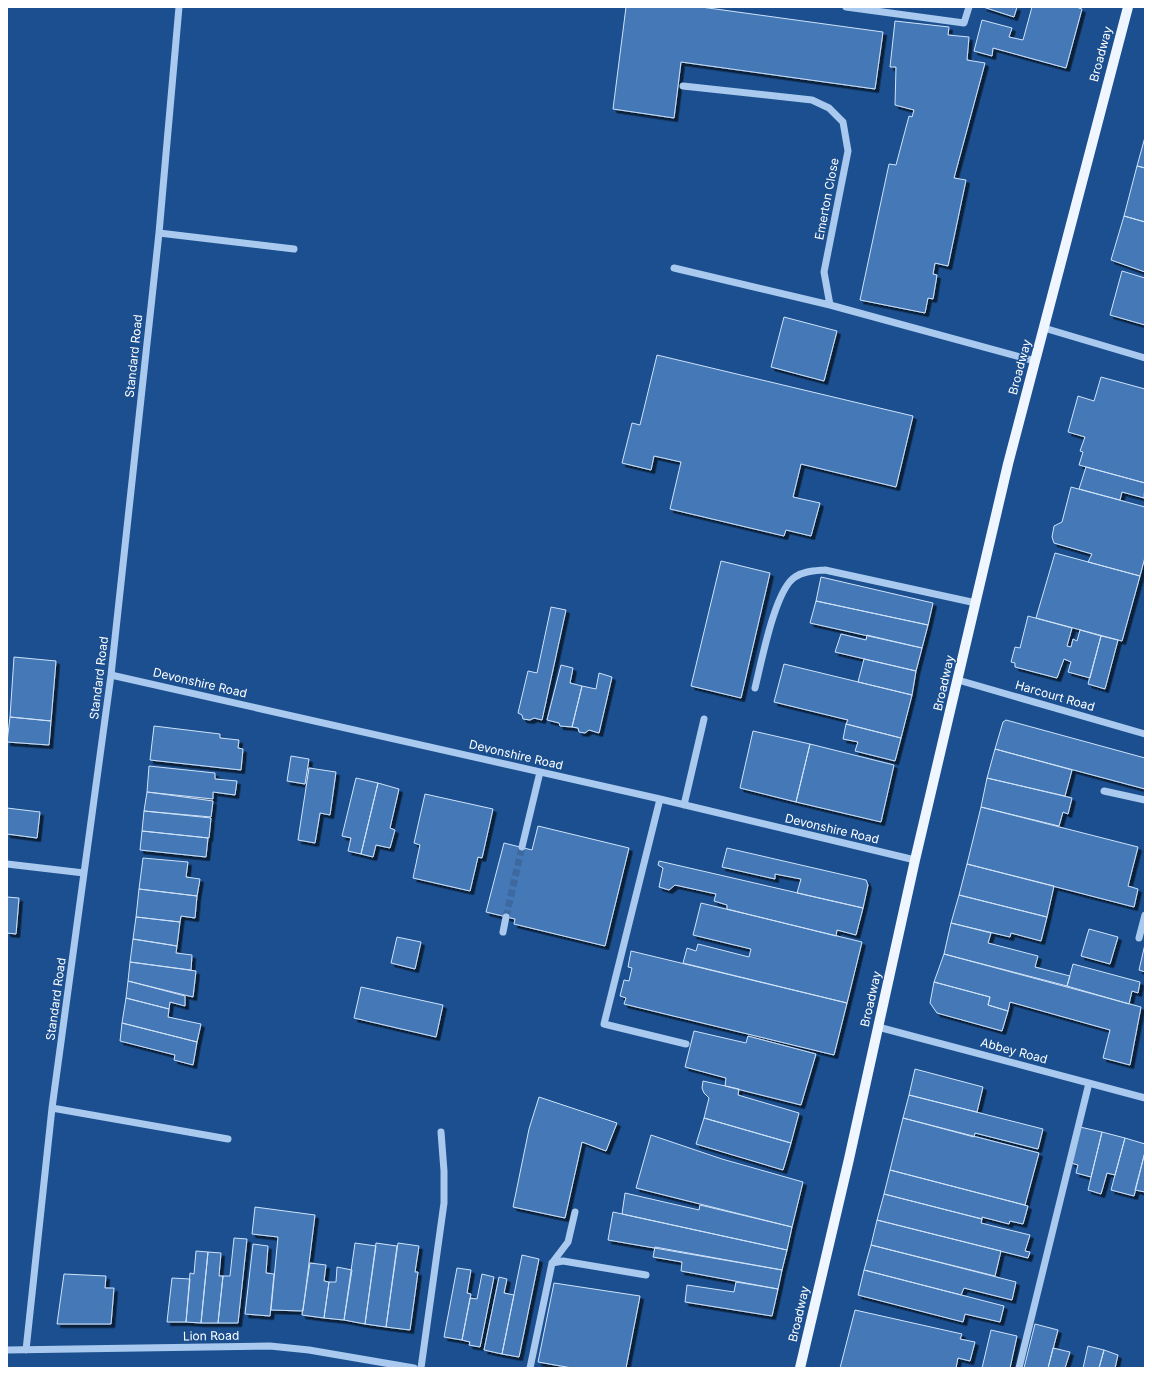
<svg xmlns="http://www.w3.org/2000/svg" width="1152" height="1375" viewBox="0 0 1152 1375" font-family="Inter,sans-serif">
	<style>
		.building { fill: #4478b7; stroke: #cfe3fa; filter: url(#shadow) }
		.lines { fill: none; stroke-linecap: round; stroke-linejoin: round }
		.minor-tunnel { stroke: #3d69a0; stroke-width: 7; stroke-dasharray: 7 3.5; stroke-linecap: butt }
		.minor { stroke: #a9c9ee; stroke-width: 7 }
		.major { stroke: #f0f6ff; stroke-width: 10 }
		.labels { text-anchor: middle; stroke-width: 3; stroke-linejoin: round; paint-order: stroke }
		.street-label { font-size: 12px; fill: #fff; stroke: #1b4f8f }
	</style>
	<defs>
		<filter id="shadow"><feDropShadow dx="3.5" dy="3.5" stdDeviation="0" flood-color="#0009"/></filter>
	</defs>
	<rect width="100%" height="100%" fill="#1b4f8f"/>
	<path class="building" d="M 626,7 L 701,7 L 883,32 L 875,89 L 681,62 L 674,118 L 613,109 Z
		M 983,7 L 1017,7 L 1014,17 Z
		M 1032,7 L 1076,7 L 1082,9 L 1066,68 L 993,48 L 992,56 L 974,51 L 982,20 L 1012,28 L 1009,37 L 1023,40 Z
		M 895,21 L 949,27 L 948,35 L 969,37 L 967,60 L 985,63 L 954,178 L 966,180 L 948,266 L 935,263 L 933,274 L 937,275 L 933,299 L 928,298 L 925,313 L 860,300 L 889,164 L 896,165 L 909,116 L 912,117 L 914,110 L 895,105 L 896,67 L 890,67 Z
		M 1145,137 L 1145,168 L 1137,166 Z
		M 1137,166 L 1145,168 L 1145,222 L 1124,216 Z
		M 1124,216 L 1145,222 L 1145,272 L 1111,260 Z
		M 1122,271 L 1145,278 L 1145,325 L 1110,315 Z
		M 784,317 L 837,331 L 824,381 L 771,367 Z
		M 657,355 L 913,416 L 896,487 L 801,464 L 793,497 L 820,503 L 811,536 L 786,530 L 784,536 L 670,509 L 681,462 L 654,456 L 651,470 L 622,463 L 632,423 L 640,425 Z
		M 1101,377 L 1145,389 L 1145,483 L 1079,465 L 1083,452 L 1080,451 L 1085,437 L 1068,432 L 1078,396 L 1094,401 Z
		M 1086,467 L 1145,483 L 1144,498 L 1122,492 L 1120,500 L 1079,489 Z
		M 1071,487 L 1145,507 L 1145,557 L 1140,576 L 1088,562 L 1092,554 L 1054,543 L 1052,537 L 1054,526 L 1062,522 Z
		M 1055,553 L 1140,576 L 1122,641 L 1036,618 Z
		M 721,561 L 770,573 L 741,698 L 691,686 Z
		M 821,577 L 933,603 L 928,625 L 816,601 Z
		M 816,601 L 928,625 L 922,648 L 810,623 Z
		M 551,607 L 566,610 L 542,720 L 534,718 L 530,720 L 523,719 L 522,715 L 518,713 L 528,671 L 537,673 Z
		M 1028,616 L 1072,628 L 1067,646 L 1071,647 L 1073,639 L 1077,641 L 1080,630 L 1101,636 L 1090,678 L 1068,672 L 1071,662 L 1064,659 L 1057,678 L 1015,667 L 1015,663 L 1011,662 L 1015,647 L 1020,648 Z
		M 841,634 L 866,640 L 867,635 L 922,648 L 916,671 L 835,652 Z
		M 1101,636 L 1118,640 L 1105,689 L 1088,684 Z
		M 14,657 L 56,661 L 51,721 L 10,717 Z
		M 864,659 L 916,671 L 912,695 L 858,682 Z
		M 784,664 L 912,695 L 901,738 L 846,724 L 848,720 L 774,702 Z
		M 561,665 L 573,668 L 570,683 L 582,686 L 572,727 L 560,726 L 559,723 L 547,720 Z
		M 599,673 L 612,677 L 599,733 L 589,730 L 585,733 L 579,732 L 578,728 L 572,727 L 582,686 L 596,689 Z
		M 10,717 L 51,721 L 49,745 L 7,742 Z
		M 1006,720 L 1145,758 L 1145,789 L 995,749 L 1003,722 Z
		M 846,724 L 901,738 L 895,761 L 855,751 L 858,742 L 843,739 Z
		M 154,726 L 220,734 L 220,738 L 239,740 L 238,748 L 243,749 L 241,770 L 150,760 Z
		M 753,731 L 810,744 L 796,802 L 740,788 Z
		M 810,744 L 894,765 L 881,822 L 796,802 Z
		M 995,749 L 1072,770 L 1065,796 L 987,778 Z
		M 291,756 L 309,759 L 305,784 L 287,781 Z
		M 149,766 L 215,773 L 215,779 L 237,781 L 235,795 L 213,792 L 213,799 L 147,792 Z
		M 309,768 L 336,772 L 330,815 L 320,813 L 315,843 L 298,840 Z
		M 356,778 L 378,783 L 361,854 L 348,851 L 351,838 L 342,836 Z
		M 987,778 L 1072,798 L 1068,814 L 1063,812 L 1059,826 L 981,807 Z
		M 378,783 L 399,789 L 390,828 L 395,830 L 390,848 L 376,845 L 373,857 L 361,854 Z
		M 147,792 L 213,801 L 211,817 L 144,811 Z
		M 425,794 L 493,809 L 482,858 L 478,857 L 470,891 L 413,878 L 420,845 L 414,843 Z
		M 981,807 L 1138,847 L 1128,886 L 1138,889 L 1134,907 L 967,864 Z
		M 7,808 L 40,812 L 37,838 L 7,834 Z
		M 144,811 L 211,818 L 209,838 L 142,831 Z
		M 538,826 L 629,848 L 605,946 L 514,924 L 515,919 L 486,912 L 504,843 L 532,850 Z
		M 142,831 L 208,838 L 206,857 L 140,850 Z
		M 727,848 L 866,880 L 868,885 L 863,908 L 797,893 L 801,879 L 775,874 L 775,879 L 722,867 Z
		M 143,858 L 188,862 L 186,877 L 200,879 L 197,896 L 139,889 Z
		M 659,861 L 863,908 L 856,935 L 837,930 L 836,936 L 727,909 L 727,905 L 714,901 L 716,894 L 675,885 L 669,890 L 659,887 L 663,868 L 658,865 Z
		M 967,864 L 1054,886 L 1047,917 L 959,895 Z
		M 139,889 L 197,896 L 195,918 L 181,916 L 180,922 L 136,917 Z
		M 959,895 L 1047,917 L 1041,941 L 1011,933 L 1010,937 L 951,923 Z
		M 7,897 L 19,898 L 16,934 L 7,933 Z
		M 701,903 L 862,942 L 847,1003 L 683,963 L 687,948 L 696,951 L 698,944 L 749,957 L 751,949 L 693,935 Z
		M 136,917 L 180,922 L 177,946 L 133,939 Z
		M 951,923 L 991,933 L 988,943 L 1038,956 L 1035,967 L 1070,976 L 1067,986 L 944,954 Z
		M 1089,929 L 1118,937 L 1110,964 L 1081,956 Z
		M 397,937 L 421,942 L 415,969 L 391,963 Z
		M 133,939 L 177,946 L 176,953 L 192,955 L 191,970 L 130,962 Z
		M 1145,944 L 1145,972 L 1139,970 Z
		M 631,951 L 847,1003 L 834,1055 L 624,1004 L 626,998 L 620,996 L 624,980 L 629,981 L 632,968 L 628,967 Z
		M 944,954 L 1141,1007 L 1130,1065 L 1103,1058 L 1110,1030 L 1010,1002 L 1008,1011 L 988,1005 L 990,997 L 934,982 Z
		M 130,962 L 196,971 L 193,997 L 128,981 Z
		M 1073,964 L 1140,982 L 1138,993 L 1132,991 L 1129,1004 L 1067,986 Z
		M 128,981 L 185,996 L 185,1006 L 170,1002 L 169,1009 L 126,998 Z
		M 934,982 L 990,997 L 988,1005 L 1008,1011 L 1002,1031 L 937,1013 L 930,1003 Z
		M 361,987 L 443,1005 L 436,1037 L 354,1018 Z
		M 126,998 L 169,1009 L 168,1017 L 201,1024 L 197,1042 L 122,1023 Z
		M 122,1023 L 197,1042 L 193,1065 L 174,1060 L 175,1055 L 120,1041 Z
		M 694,1031 L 746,1043 L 748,1036 L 816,1054 L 801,1105 L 725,1086 L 726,1078 L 685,1067 Z
		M 915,1069 L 983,1087 L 977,1112 L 909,1095 Z
		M 703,1081 L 739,1089 L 738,1095 L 799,1113 L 791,1143 L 704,1118 L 709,1098 L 704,1093 L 702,1088 Z
		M 909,1095 L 1043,1129 L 1038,1149 L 975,1133 L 974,1137 L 903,1118 Z
		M 539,1097 L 617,1123 L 606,1151 L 582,1142 L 565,1218 L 513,1207 L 529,1129 Z
		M 704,1118 L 791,1143 L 783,1170 L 696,1144 Z
		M 903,1118 L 1039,1153 L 1025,1205 L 890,1170 Z
		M 1080,1127 L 1102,1132 L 1091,1177 L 1076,1173 L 1078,1165 L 1071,1163 Z
		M 1102,1132 L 1125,1138 L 1115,1175 L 1107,1173 L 1101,1194 L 1088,1190 Z
		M 651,1135 L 722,1159 L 803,1182 L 792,1227 L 636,1188 Z
		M 1125,1138 L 1145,1144 L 1145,1152 L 1134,1196 L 1111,1190 Z
		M 1145,1152 L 1145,1192 L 1135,1190 Z
		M 890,1170 L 1028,1206 L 1023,1224 L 1010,1221 L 1009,1224 L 982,1217 L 982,1219 L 884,1194 Z
		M 625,1193 L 699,1210 L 700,1205 L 792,1227 L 787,1250 L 622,1214 Z
		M 884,1194 L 982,1219 L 981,1223 L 1030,1235 L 1025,1251 L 1030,1252 L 1028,1258 L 877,1220 Z
		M 255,1207 L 315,1215 L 303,1311 L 271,1310 L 278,1237 L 252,1234 Z
		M 613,1212 L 787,1250 L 782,1270 L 608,1240 Z
		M 877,1220 L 1001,1251 L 995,1276 L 871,1245 Z
		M 234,1238 L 247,1239 L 238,1323 L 218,1323 L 223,1276 L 230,1276 Z
		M 355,1243 L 376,1246 L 365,1324 L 344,1320 Z
		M 376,1243 L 397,1246 L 386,1327 L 365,1324 Z
		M 398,1243 L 419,1246 L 415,1272 L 418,1272 L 410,1330 L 386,1327 Z
		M 253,1244 L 268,1246 L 266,1273 L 274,1274 L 270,1316 L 245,1314 Z
		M 871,1245 L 1016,1282 L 1012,1300 L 964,1288 L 961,1295 L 864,1270 Z
		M 655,1247 L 782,1270 L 778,1289 L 681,1271 L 682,1262 L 653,1257 Z
		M 196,1251 L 208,1252 L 201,1323 L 186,1322 L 190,1273 L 194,1274 Z
		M 208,1252 L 221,1253 L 219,1276 L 223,1276 L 218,1323 L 201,1323 Z
		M 522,1255 L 539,1259 L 519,1357 L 502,1354 Z
		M 310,1263 L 326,1265 L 324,1281 L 329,1282 L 324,1318 L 302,1315 Z
		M 337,1267 L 352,1270 L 344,1320 L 324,1318 L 329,1282 L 336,1282 Z
		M 457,1268 L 471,1270 L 467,1293 L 471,1294 L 462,1340 L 444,1337 Z
		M 864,1270 L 1004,1306 L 1000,1322 L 965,1314 L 963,1322 L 858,1295 Z
		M 64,1274 L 106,1276 L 105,1288 L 114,1288 L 111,1324 L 57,1324 Z
		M 482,1274 L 494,1277 L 480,1347 L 469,1345 L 470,1342 L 462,1340 L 470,1298 L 477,1299 Z
		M 499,1277 L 507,1279 L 504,1293 L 514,1295 L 502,1354 L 484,1350 Z
		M 172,1278 L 190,1279 L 186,1322 L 167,1322 Z
		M 736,1282 L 778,1289 L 772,1316 L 685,1302 L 687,1285 L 734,1292 Z
		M 554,1283 L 640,1296 L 626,1368 L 572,1368 L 538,1362 Z
		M 855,1310 L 962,1334 L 960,1339 L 975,1342 L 970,1361 L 958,1358 L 956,1368 L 840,1368 Z
		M 1035,1324 L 1058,1330 L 1048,1368 L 1024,1368 Z
		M 991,1330 L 1017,1336 L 1010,1368 L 982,1368 Z
		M 1088,1346 L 1104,1350 L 1099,1368 L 1083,1368 Z
		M 1053,1348 L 1070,1352 L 1065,1368 L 1048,1368 Z
		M 1104,1350 L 1118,1355 L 1115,1368 L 1099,1368 Z"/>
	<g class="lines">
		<path class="minor-tunnel" d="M 506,917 L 522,847"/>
		<path class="minor" d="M 846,7 L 964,23 L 969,7
			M 159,233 L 294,249
			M 674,268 L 830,305 L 824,272 L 848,151 L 843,122 L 829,108 L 812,100 L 683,86
			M 830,305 L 1035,361
			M 1044,328 L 1145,358
			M 111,675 L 660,799 L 915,860
			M 958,680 L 1145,734
			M 755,688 C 761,664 775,589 795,577 C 804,571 814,571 825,570 L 976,603
			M 1104,791 L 1145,800
			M 660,799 L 604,1024 L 686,1044
			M 684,805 L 704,719
			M 522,847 L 540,772
			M 7,864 L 84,873
			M 503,932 L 506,917
			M 1139,938 L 1145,915
			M 878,1027 L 1145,1098
			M 52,1108 L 228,1139
			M 552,1263 L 563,1261 L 646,1275
			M 7,1350 L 270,1346 L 309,1350 L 414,1368
			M 26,1350 L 52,1108 L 111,675 L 159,233 L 179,7
			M 421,1368 L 444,1203 L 444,1171 L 441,1132
			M 530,1368 L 552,1263 L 568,1242 L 575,1212
			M 1019,1368 L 1089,1083"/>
		<path class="major" d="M 800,1368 L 849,1159 L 915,860 L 1008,464 L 1128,7"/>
	</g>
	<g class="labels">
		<g class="street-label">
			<text transform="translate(1101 54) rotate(-75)" y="4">Broadway</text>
			<text transform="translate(827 199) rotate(-79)" y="4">Emerton Close</text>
			<text transform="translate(134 356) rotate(-84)" y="4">Standard Road</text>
			<text transform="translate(1020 367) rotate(-75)" y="4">Broadway</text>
			<text transform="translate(99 678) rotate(-83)" y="4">Standard Road</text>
			<text transform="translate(200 683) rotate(13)" y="4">Devonshire Road</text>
			<text transform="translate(944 683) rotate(-77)" y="4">Broadway</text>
			<text transform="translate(1055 696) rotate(16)" y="4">Harcourt Road</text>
			<text transform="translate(516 755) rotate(13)" y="4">Devonshire Road</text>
			<text transform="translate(832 829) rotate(13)" y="4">Devonshire Road</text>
			<text transform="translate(56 999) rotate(-82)" y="4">Standard Road</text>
			<text transform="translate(871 999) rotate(-77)" y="4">Broadway</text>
			<text transform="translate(1014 1051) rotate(15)" y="4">Abbey Road</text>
			<text transform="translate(799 1314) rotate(-77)" y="4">Broadway</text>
			<text transform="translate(211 1336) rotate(-1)" y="4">Lion Road</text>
		</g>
	</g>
	<rect width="1152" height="1375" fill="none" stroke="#ffffff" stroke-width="16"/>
</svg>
